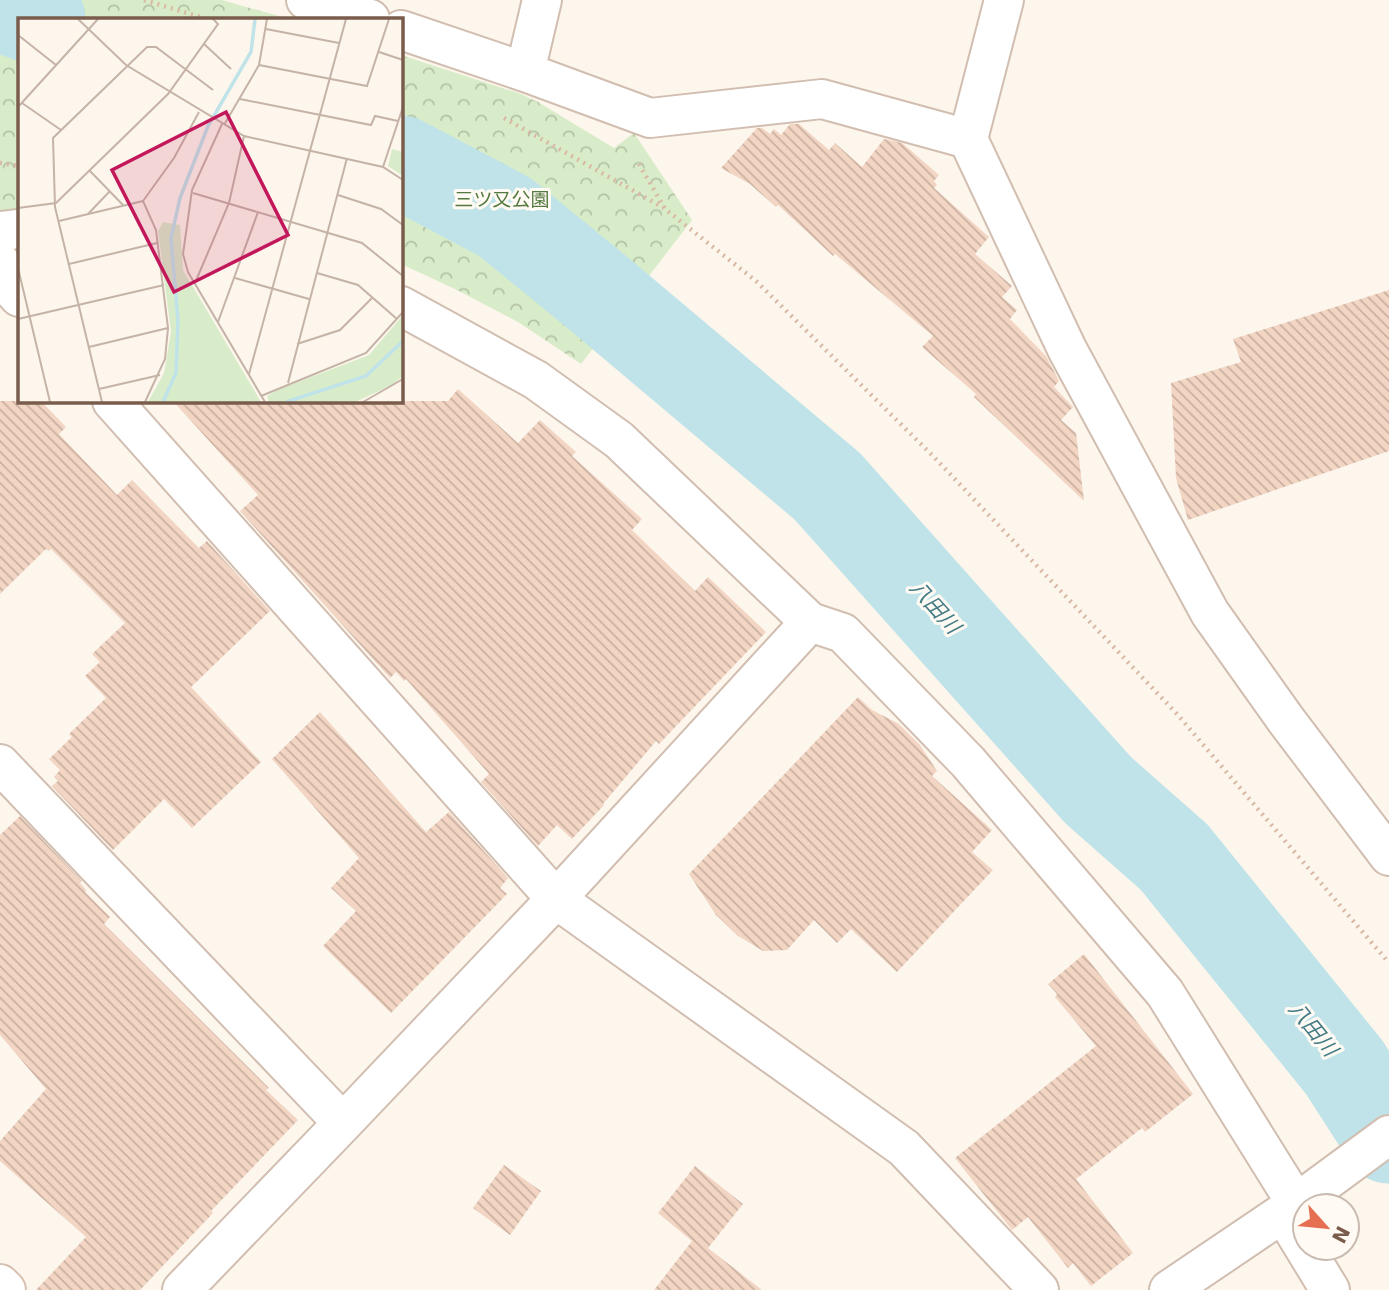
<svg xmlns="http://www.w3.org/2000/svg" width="1389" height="1290" viewBox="0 0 1389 1290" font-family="'DejaVu Sans','Noto Sans JP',sans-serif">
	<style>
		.park { fill: url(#park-crowns) }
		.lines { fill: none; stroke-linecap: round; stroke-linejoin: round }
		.river { stroke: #bfe3e8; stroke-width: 93 }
		.building { fill: url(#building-back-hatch) }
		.street-casing { stroke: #d1beb0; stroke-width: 42 }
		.secondary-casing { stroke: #d6c0b0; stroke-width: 42 }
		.path { stroke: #d9b8a5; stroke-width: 4.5; stroke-dasharray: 2 5; stroke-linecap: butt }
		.street { stroke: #fff; stroke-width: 38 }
		.secondary { stroke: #fff; stroke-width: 38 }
		.labels { text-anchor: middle; stroke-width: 6; stroke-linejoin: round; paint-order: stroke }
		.park-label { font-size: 19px; fill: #537a41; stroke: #fffaf3 }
		.water-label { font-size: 21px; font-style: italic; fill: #437c86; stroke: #fffaf3 }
		.inset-river { fill: none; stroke: #bfe3e8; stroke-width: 3.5 }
		.inset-road { fill: none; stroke: #c5b3a7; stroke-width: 2 }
		.view { fill: #c2185b; fill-opacity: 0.15; stroke: #c2185b; stroke-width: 3.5 }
		.inset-edge { fill: none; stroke: #7a5c4d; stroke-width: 3.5 }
	</style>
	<defs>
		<pattern id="park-crowns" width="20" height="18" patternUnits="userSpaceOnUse" patternTransform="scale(1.75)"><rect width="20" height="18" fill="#d8ecc9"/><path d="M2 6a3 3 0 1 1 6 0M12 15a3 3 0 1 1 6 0" fill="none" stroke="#b4c2a5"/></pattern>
		<pattern id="building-back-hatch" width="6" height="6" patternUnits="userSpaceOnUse" patternTransform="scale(1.75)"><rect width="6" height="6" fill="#f3d5c3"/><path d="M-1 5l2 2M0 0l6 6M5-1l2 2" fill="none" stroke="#cab0a1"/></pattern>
	</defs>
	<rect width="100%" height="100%" fill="#fdf6ec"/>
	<path class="park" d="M 0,0 L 222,0 L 289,19 L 19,19 L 19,209 L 0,210 Z
		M 401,55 L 521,94 L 538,102 L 614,148 L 634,133 L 692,220 L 581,364 L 518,322 L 455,289 L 401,264 Z"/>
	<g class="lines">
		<path class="river" d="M 0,5 L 39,19
			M 401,162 L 505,217 L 598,293 L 827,486 L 1098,790 L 1174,857 L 1344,1067 L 1389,1137"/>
	</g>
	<path class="building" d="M 790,124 L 799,124 L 829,150 L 835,143 L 862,167 L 884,139 L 902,143 L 939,175 L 934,181 L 937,185 L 934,188 L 989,237 L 975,254 L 1012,286 L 1002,297 L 1017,310 L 1010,319 L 1046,356 L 1059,381 L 1054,387 L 1073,407 L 1061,420 L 1076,433 L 1084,501 L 974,397 L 976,394 L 922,347 L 933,336 L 835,254 L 833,256 L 778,205 L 776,207 L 750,184 L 721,168 L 757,128 L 762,128 L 770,134 L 774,129 L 781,135 Z
		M 1389,290 L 1389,451 L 1188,520 L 1176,478 L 1171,383 L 1241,362 L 1233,339 Z
		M 458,389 L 518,443 L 540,420 L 576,452 L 572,456 L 642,519 L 632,530 L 695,591 L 708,577 L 766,632 L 659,744 L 656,741 L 603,804 L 604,805 L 572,839 L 557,825 L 538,846 L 481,782 L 489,774 L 406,679 L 404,681 L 396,672 L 390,678 L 240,511 L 258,495 L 173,401 L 448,401 Z
		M 0,401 L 41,401 L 66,427 L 59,434 L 117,495 L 132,480 L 199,548 L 207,541 L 270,611 L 191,687 L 261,762 L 192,828 L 164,799 L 113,850 L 52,786 L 58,781 L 54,777 L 60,770 L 49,759 L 72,737 L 69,734 L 106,698 L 85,676 L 100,662 L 92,654 L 125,623 L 51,549 L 49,551 L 46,549 L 0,594 Z
		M 858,697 L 872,710 L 899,724 L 920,745 L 937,771 L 932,776 L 992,830 L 972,852 L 993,870 L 897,972 L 851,929 L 837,943 L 814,920 L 787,950 L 763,951 L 738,936 L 716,915 L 689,874 Z
		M 320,712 L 426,832 L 449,812 L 508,878 L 500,888 L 507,894 L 391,1013 L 323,946 L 356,911 L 331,888 L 359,858 L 272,759 Z
		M 20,816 L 82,881 L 80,883 L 86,890 L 85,892 L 110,917 L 104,924 L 269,1088 L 266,1090 L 298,1120 L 211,1211 L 213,1213 L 140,1290 L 36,1290 L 86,1237 L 0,1161 L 0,1141 L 46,1089 L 0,1035 L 0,835 Z
		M 1084,954 L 1193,1094 L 1145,1132 L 1142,1128 L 1076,1179 L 1133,1253 L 1091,1286 L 1073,1263 L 1068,1268 L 1028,1217 L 1012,1230 L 955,1158 L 1096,1046 L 1055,997 L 1057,994 L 1048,984 Z
		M 504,1165 L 541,1191 L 510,1235 L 473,1208 Z
		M 695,1166 L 743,1204 L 708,1248 L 762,1290 L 654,1290 L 692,1241 L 658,1213 Z"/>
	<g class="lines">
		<defs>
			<path id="street" d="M 306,0 L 370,19
				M 401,30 L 525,72 L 650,118 L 822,99 L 968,139 L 1067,349 L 1210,613 L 1286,720 L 1389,856
				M 525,72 L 542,0
				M 968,139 L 1004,0
				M 0,231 L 19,229
				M 0,262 L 12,289 L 19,297
				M 401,306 L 536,380 L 619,440 L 810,622 L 843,633 L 968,762 L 1165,993 L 1296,1203
				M 112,401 L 556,899 L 904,1148 L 1039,1290
				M 0,764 L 343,1123
				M 1283,1213 L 1330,1290
				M 182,1290 L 343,1123 L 556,899 L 810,622
				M 1169,1290 L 1283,1213 L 1389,1135"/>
			<path id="secondary" d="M 0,1284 L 6,1290"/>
		</defs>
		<use href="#street" class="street-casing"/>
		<use href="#secondary" class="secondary-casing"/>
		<path class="path" d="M 144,0 L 207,19
			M 504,118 L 664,208
			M 0,163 L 19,166
			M 639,164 L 665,209 L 756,281 L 933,456 L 1177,714 L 1389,963"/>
		<use href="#street" class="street"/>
		<use href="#secondary" class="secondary"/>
	</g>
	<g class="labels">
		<g class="park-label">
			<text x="502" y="206">三ツ又公園</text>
		</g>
		<g class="water-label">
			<text transform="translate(935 607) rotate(48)" y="7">八田川</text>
			<text transform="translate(1313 1029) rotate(51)" y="7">八田川</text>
		</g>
	</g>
	<g transform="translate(18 18)">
		<rect width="385" height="385" fill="#fdf6ec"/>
		<path d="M 374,131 L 385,134 L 385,158 L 370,148 ZM 145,204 L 162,207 L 165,252 L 243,384 L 130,384 L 146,355 L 153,314 L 140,213 ZM 385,297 L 385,358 L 374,367 L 337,384 L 251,384 L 249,378 L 262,371 L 351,337 Z" fill="#d8ecc9"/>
		<path class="inset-river" d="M 145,384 L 158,355 L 160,302 L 153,220 L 162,180 L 190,108 L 233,34 L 237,1M 268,384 L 348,358 L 385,323"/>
		<path class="inset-road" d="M 60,1 L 108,47 L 226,118 L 365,149 L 385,162M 248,11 L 321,25M 0,17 L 38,47M 186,26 L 213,51M 361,34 L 385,42M 241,47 L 349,68 L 371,1M 222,81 L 353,107 L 357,98 L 380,103M 4,85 L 43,112M 0,89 L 80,1M 204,106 L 174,172 L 165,236 L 170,254 L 247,384M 206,107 L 241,47 L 249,1M 365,149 L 385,89M 71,152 L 105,187M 175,175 L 344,225 L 385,258M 320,177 L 363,191 L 385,207M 0,190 L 38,185 L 150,76 L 200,6 L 195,1M 70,196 L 92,173M 41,203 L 125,183M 51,246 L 139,225M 0,250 L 32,384M 299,255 L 340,267 L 379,301M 217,260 L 291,281M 177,265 L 211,185 L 226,118M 0,301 L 146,267M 200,304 L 240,194M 279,326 L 322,312 L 354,280M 71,329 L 150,310M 231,356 L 328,1M 270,365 L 329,140M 81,371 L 142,357M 243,378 L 348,335 L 385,294M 84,384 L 37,189 L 35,120 L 129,29 L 138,29 L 195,72M 127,384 L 147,341 L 150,310 L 138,212 L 125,183 L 156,140 L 181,94M 345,384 L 385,361"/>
		<path class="view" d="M 208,94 L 270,217 L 156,274 L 94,152 Z"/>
		<rect width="385" height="385" class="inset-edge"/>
	</g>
	<g transform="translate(1326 1227) rotate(117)"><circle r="33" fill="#fffaf3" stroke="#cabbb1" stroke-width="2"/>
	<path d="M0-5L12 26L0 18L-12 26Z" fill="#e76f51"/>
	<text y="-10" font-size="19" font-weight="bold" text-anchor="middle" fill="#7a5c4d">N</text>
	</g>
</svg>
